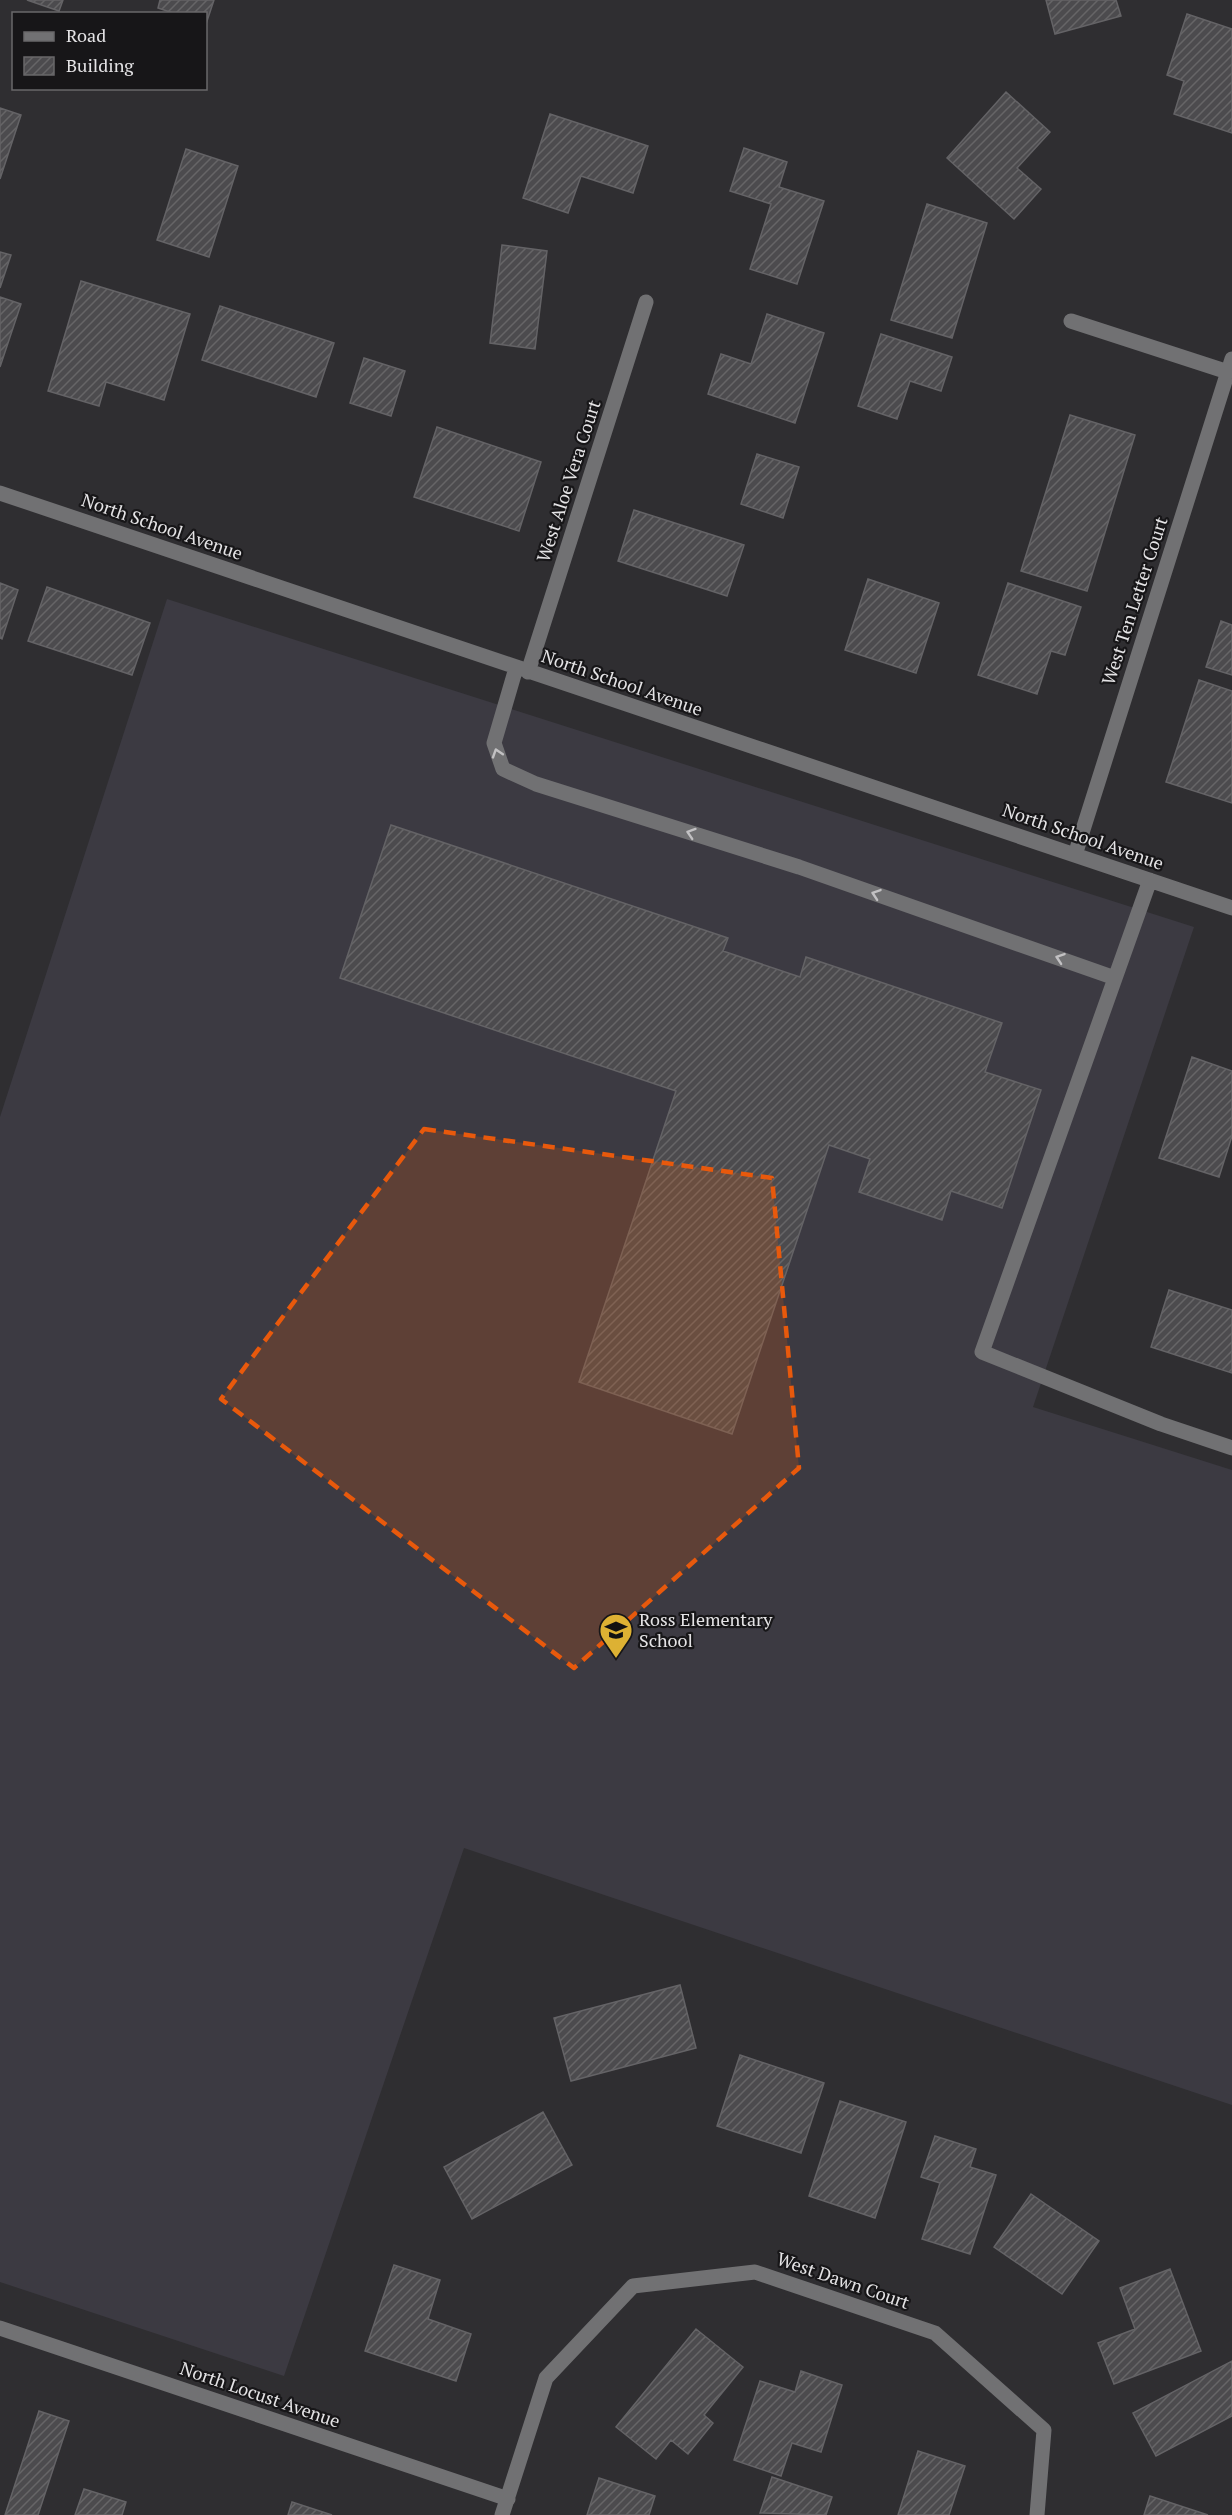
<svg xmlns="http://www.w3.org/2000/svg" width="1232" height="2515" viewBox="0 0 1232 2515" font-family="'PT Serif',serif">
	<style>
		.built { fill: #3c3a42 }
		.building { fill: url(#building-hatch); stroke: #646366; stroke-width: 1.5 }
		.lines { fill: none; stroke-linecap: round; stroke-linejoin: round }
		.minor { stroke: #717173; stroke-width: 15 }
		.oneway { stroke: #c2c1c3 }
		.marked { fill: #e8590c; fill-opacity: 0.2; stroke: #e8590c; stroke-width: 4.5; stroke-dasharray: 12 8; stroke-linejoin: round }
		.labels { text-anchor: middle; stroke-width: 4.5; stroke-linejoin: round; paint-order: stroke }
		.street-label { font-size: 18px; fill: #e4e3e5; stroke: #171618 }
		.poi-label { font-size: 18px; fill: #e4e3e5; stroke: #171618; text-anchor: start }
	</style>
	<defs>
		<pattern id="building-hatch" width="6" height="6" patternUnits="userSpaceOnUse" patternTransform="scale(1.5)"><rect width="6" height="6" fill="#4c4b4e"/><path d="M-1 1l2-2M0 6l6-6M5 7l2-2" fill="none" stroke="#666567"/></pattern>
	</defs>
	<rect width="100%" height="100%" fill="#2f2e31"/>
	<path class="built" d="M 167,599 L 1194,927 L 1033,1407 L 1232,1470 L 1232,2105 L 464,1848 L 284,2376 L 0,2282 L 0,1117 Z"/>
	<path class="building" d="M 27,0 L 63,0 L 59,11 Z
		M 160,0 L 214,0 L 206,24 L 206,14 L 176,14 L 158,8 Z
		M 1046,0 L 1116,0 L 1121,16 L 1055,34 Z
		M 1187,14 L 1232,29 L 1232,133 L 1174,114 L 1184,81 L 1167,75 Z
		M 1006,92 L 1050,132 L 1017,168 L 1041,189 L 1014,219 L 947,158 Z
		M 0,108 L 21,115 L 0,179 Z
		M 550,114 L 648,146 L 633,193 L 581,176 L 568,213 L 523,198 Z
		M 744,148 L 787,162 L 779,187 L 824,201 L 797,284 L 750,269 L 771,204 L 730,191 Z
		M 186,149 L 238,166 L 209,257 L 157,240 Z
		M 927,204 L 987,223 L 952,338 L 891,320 Z
		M 502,245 L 547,251 L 535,349 L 490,343 Z
		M 0,252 L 11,255 L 0,288 Z
		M 81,281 L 190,314 L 164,400 L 106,382 L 99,406 L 48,391 Z
		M 0,297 L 21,304 L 0,367 Z
		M 220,306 L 334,343 L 316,397 L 202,360 Z
		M 767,314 L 824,333 L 795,423 L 708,394 L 721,354 L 751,364 Z
		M 881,334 L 952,357 L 941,391 L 910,381 L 897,419 L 858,406 Z
		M 364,358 L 405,371 L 391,416 L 350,403 Z
		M 1070,415 L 1135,435 L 1087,591 L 1021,571 Z
		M 437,427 L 541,462 L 519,531 L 414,497 Z
		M 757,454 L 799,467 L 783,518 L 741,504 Z
		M 634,510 L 744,545 L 727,596 L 618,561 Z
		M 868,579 L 939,603 L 916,673 L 845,650 Z
		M 0,583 L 18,590 L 2,639 L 0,638 Z
		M 1008,583 L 1081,607 L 1065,655 L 1051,651 L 1037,694 L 978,675 Z
		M 47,587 L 150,623 L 132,675 L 28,641 Z
		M 1221,621 L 1232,625 L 1232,675 L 1206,667 Z
		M 1199,680 L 1232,691 L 1232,803 L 1166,782 Z
		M 391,825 L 728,938 L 723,951 L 800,977 L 806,957 L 1002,1023 L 985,1072 L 1041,1090 L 1002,1208 L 951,1191 L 942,1220 L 859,1192 L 870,1159 L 829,1145 L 732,1434 L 579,1382 L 676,1091 L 340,978 Z
		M 1192,1057 L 1232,1071 L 1232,1136 L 1219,1177 L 1159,1158 Z
		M 1169,1290 L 1232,1310 L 1232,1373 L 1151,1347 Z
		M 680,1985 L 696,2048 L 571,2081 L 554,2018 Z
		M 740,2055 L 824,2083 L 801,2153 L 717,2126 Z
		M 840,2101 L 906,2122 L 875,2218 L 809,2196 Z
		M 543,2112 L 572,2165 L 472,2219 L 444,2167 Z
		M 935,2136 L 976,2149 L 970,2167 L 996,2175 L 970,2254 L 922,2239 L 940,2183 L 921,2177 Z
		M 1031,2194 L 1099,2241 L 1062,2294 L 994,2247 Z
		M 394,2265 L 440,2280 L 428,2319 L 471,2334 L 456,2381 L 365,2351 Z
		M 1170,2269 L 1201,2351 L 1114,2384 L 1098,2343 L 1135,2329 L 1120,2288 Z
		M 696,2329 L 743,2367 L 704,2415 L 713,2423 L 688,2454 L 671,2440 L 656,2459 L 616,2427 Z
		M 1232,2361 L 1232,2416 L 1156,2456 L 1133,2413 Z
		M 801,2371 L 842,2385 L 821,2452 L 792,2443 L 781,2476 L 734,2460 L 760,2381 L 795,2392 Z
		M 39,2411 L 69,2421 L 38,2515 L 5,2515 Z
		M 918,2451 L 965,2466 L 949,2515 L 898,2515 Z
		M 772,2477 L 832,2497 L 826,2515 L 760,2513 Z
		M 599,2478 L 655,2496 L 649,2515 L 587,2515 Z
		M 84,2489 L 126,2502 L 122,2515 L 75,2515 Z
		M 1150,2496 L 1208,2515 L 1144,2515 Z
		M 292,2502 L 332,2515 L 288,2515 Z"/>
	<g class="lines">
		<path class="minor" d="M 1071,321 L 1228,372
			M 0,493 L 1232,908
			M 516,668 L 494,743 L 503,769 L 536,784 L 799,867 L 1115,978
			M 528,672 L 646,302
			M 1075,855 L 1232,359
			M 1150,880 L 982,1352 L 1161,1424 L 1232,1448
			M 0,2328 L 508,2499
			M 502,2515 L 546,2378 L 633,2286 L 755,2272 L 935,2333 L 1044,2430 L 1037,2515"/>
	</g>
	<defs><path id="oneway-chevron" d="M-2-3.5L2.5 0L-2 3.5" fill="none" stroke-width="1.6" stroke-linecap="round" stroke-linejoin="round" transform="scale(1.5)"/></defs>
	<g class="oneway">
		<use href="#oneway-chevron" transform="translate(497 753) rotate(-108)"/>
		<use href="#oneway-chevron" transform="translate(691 833) rotate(-162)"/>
		<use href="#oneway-chevron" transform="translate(876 894) rotate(-161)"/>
		<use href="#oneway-chevron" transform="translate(1060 958) rotate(-161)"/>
	</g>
	<path class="marked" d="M 424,1129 L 772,1178 L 799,1468 L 574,1668 L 221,1399 Z"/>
	<defs>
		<symbol id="school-pin" viewBox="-11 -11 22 30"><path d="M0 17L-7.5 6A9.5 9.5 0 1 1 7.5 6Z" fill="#ddb133" stroke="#171618"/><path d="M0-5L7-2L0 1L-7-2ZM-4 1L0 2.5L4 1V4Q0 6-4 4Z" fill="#111"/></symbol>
	</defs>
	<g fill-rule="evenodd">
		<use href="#school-pin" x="597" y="1611" width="38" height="52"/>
	</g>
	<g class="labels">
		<g class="street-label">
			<text transform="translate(569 481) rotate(-72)" y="6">West Aloe Vera Court</text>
			<text transform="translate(162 527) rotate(19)" y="6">North School Avenue</text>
			<text transform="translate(1135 601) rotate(-72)" y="6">West Ten Letter Court</text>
			<text transform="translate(622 683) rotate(19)" y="6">North School Avenue</text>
			<text transform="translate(1083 837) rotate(19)" y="6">North School Avenue</text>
			<text transform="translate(843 2281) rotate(19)" y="6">West Dawn Court</text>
			<text transform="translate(260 2395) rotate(19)" y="6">North Locust Avenue</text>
		</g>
		<g class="poi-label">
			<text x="639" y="1626">Ross Elementary<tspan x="639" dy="21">School</tspan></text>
		</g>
	</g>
	<rect x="12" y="12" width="195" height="78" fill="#171618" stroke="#69686a" stroke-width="1.5"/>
	<rect x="24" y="32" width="30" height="9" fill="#717173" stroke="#69686a" stroke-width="1.5"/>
	<text x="66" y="42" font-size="18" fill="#e4e3e5">Road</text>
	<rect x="24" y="57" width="30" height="18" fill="url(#building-hatch)" stroke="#69686a" stroke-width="1.5"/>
	<text x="66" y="72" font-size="18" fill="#e4e3e5">Building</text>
</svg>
